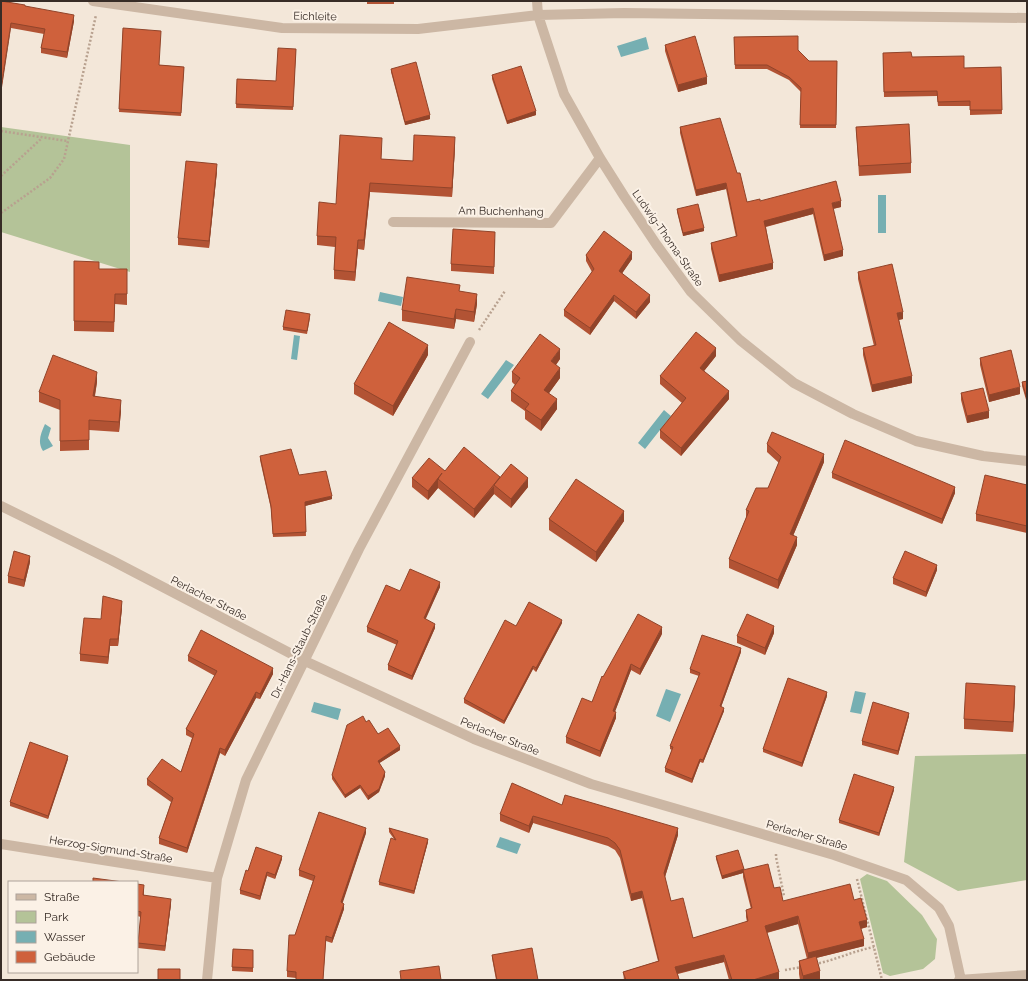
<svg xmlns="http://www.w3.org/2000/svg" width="1028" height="981" viewBox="0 0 1028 981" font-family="Raleway,sans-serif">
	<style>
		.green { fill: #b4c398 }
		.water { fill: #76afb2 }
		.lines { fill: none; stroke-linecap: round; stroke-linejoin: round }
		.path { stroke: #b8a18f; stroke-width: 2.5; stroke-dasharray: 2 2; stroke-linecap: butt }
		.minor { stroke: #ccb7a4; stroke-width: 10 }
		.wall { fill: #b25334 }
		.shaded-wall { fill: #91442a }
		.building { fill: #cf613c; stroke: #91442a }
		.labels { text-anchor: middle; stroke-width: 4; stroke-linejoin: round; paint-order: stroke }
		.street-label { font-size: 11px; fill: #372c26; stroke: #fbf1e6 }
	</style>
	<rect width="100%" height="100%" fill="#f3e7d9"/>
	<path class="green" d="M 1,127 L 130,145 L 130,272 L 1,232 Z
		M 1027,754 L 1027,880 L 958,891 L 904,862 L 915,756 Z
		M 867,874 L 887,881 L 922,915 L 937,939 L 935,959 L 923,969 L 890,976 L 883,973 L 860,879 Z"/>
	<path class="water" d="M 646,37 L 649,49 L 621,57 L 617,46 Z
		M 878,195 L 886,195 L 886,233 L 878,233 Z
		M 380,292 L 403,297 L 401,306 L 378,301 Z
		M 294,335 L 300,336 L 297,360 L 291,359 Z
		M 506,360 L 514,365 L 488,399 L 481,394 Z
		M 664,410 L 671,416 L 645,449 L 638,443 Z
		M 45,424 L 51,428 L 48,438 L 53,446 L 43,451 C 37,442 41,433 45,424 Z
		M 666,689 L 681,694 L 670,722 L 656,716 Z
		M 855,691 L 866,693 L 861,714 L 850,712 Z
		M 314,702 L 341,709 L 338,720 L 311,712 Z
		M 500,837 L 521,844 L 517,854 L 496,847 Z"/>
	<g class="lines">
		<path class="path" d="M 1,131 L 67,141
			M 1,176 L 42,138
			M 1,213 L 50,178 L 64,159 L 96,15
			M 479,330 L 505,291
			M 776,854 L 776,857 L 784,896
			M 857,879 L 882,980
			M 815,964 C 836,960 853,951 874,947
			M 785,970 L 802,967"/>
		<path class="minor" d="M 93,1 L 282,28 L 418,29 L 538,15 L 624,13 L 1027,18
			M 537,1 L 538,15 L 564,94 L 600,158 L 624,196 L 656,244 L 691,292 L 740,340 L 794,383 L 853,414 L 916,441 L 983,456 L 1027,461
			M 393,222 L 551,223 L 600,158
			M 1,506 L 111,560 L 305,661 L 474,739 L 591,784 L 834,855 L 906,880 L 939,908 L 949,926 L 961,980
			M 1,844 L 217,878
			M 207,980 L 217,878 L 246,780 L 359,549 L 470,342
			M 959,980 L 1027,975"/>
	</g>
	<path class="wall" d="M 1,1 L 25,6 L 74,21 L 67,58 L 41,53 L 41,48 L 44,34 L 11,28 Z
		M 367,1 L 394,1 L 394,4 L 367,4 Z
		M 123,28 L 159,65 L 184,67 L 181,116 L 119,112 Z
		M 734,37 L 798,50 L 809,61 L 837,61 L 836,128 L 800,128 L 801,92 L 789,80 L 767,69 L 735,69 Z
		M 665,45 L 707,84 L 678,92 L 665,51 Z
		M 296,49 L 293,110 L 236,108 L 237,79 L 276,81 Z
		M 883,53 L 964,68 L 1001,67 L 1002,114 L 970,115 L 970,106 L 938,106 L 937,96 L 884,97 Z
		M 391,69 L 430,119 L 405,125 L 391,72 Z
		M 492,75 L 536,115 L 507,124 L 492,79 Z
		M 680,127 L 737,173 L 747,202 L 760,201 L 841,207 L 833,209 L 843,256 L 824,261 L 813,214 L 766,227 L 773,269 L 719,282 L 711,249 L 711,243 L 736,237 L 726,189 L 696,196 L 680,133 Z
		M 856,127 L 911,163 L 911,173 L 859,176 Z
		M 382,147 L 381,159 L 413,161 L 455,147 L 452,197 L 370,192 L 364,250 L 358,249 L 355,281 L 334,279 L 334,270 L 335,247 L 317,245 L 317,236 L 336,204 Z
		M 217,171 L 209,248 L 178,245 L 178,238 Z
		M 677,209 L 704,231 L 683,236 L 677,212 Z
		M 495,239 L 494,274 L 451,271 L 451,264 Z
		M 586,255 L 632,259 L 622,273 L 650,302 L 636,319 L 614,301 L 590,335 L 564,316 L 564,310 L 592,272 L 586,261 Z
		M 74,261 L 99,269 L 127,269 L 127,305 L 115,304 L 114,332 L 74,331 Z
		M 858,272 L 903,319 L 899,320 L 912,383 L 872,392 L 863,355 L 863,348 L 874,346 L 858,279 Z
		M 460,291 L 477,304 L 474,322 L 456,319 L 454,329 L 402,321 L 402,310 Z
		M 310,318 L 307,334 L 283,330 L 283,327 Z
		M 428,355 L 393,416 L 354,394 L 354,384 Z
		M 716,356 L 704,371 L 729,399 L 681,456 L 660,438 L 660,430 L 682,403 L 660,384 L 660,376 Z
		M 980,358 L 1020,394 L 989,402 L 980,365 Z
		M 560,359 L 556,365 L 560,378 L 549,393 L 557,409 L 541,431 L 525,419 L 525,411 L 511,401 L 511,391 L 515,385 L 512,382 L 512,372 Z
		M 1027,381 L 1027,403 L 1022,386 L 1022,382 Z
		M 97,382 L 95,396 L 121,411 L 119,432 L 89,430 L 89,450 L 60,451 L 60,410 L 39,402 L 39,392 Z
		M 961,393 L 989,418 L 967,423 L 961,400 Z
		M 767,444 L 824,462 L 793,536 L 797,545 L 778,589 L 729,568 L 729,559 L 746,518 L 746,510 L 768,488 L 779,463 L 767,452 Z
		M 260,456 L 299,475 L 332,499 L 305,506 L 306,536 L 273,537 L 271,509 L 260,460 Z
		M 832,473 L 955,493 L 942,524 L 832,478 Z
		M 500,477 L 528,487 L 511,508 L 494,494 L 474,518 L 438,488 L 428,500 L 412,487 L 412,478 Z
		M 1027,485 L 1027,533 L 976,521 L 976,514 Z
		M 549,519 L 624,521 L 596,562 L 549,530 Z
		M 30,562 L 24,587 L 8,583 L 8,576 Z
		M 937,570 L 926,597 L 893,584 L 893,578 Z
		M 440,587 L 425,619 L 435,628 L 412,680 L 388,670 L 388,665 L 397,645 L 367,632 L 367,627 L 400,591 Z
		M 122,608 L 118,646 L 110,646 L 108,664 L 80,661 L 80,654 L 101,619 Z
		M 562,623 L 536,672 L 533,669 L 504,724 L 464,703 L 464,699 L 516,626 Z
		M 774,633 L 765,655 L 737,643 L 737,636 Z
		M 662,634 L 640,675 L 631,670 L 615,711 L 616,718 L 600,757 L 566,743 L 566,737 L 592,702 L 603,677 Z
		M 741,652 L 721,707 L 724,711 L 703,763 L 700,762 L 692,783 L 665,772 L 665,768 L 672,750 L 670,749 L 670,746 L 699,676 L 690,673 L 690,669 Z
		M 188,656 L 273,674 L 260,699 L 256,698 L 225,756 L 220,753 L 187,853 L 159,844 L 159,838 L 171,802 L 147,785 L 147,779 L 181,772 L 192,738 L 186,735 L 186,729 L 215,676 L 188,661 Z
		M 827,696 L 802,767 L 763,752 L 763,749 Z
		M 1015,696 L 1013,732 L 964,729 L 964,719 Z
		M 909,716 L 898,755 L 862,745 L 862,741 Z
		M 366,722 L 378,734 L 400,750 L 379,763 L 385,776 L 379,792 L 368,800 L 360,788 L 345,798 L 332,779 L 332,775 Z
		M 68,759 L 48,819 L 10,806 L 10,802 Z
		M 894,790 L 879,836 L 839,823 L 839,820 Z
		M 562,805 L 678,835 L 665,877 L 671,901 L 693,938 L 747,922 L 746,917 L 746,910 L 751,909 L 743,877 L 743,873 L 722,879 L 716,859 L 716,856 L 744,870 L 774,888 L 783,901 L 854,900 L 867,927 L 861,929 L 864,946 L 816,958 L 820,980 L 800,980 L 799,974 L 799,961 L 807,959 L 798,924 L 767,933 L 779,979 L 776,980 L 729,980 L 724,962 L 678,974 L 679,980 L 624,980 L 623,972 L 658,961 L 642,898 L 631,901 L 620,858 L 615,850 L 608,846 L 533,823 L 529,833 L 500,821 L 500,814 Z
		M 389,828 L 428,842 L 414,894 L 379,885 L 379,882 L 394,839 L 389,832 Z
		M 366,833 L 342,903 L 344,909 L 332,943 L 326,941 L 323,980 L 296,980 L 296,978 L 287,977 L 287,971 L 295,935 L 313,881 L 299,876 L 299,870 Z
		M 282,859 L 275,879 L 267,876 L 260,900 L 240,894 L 240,890 L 248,871 Z
		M 137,884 L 144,890 L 144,895 L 171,904 L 165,951 L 138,948 L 138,943 L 141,917 L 137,916 Z
		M 233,949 L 253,950 L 253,972 L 232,971 Z
		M 492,955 L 538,980 L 496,980 L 492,958 Z"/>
	<path class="shaded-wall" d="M 74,15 L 74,21 L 67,58 L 67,52 Z
		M 11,23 L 11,28 L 1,94 L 1,88 Z
		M 707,77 L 707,84 L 678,92 L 678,85 Z
		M 536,111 L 536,115 L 507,124 L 507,121 Z
		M 430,115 L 430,119 L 405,125 L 405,122 Z
		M 455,137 L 455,147 L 452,197 L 452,188 Z
		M 217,164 L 217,171 L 209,248 L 209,241 Z
		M 370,183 L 370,192 L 364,250 L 364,240 Z
		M 726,183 L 726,189 L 696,196 L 696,190 Z
		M 841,201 L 841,207 L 832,209 L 832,203 Z
		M 813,208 L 813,214 L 764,227 L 764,221 Z
		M 704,228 L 704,231 L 683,236 L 683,233 Z
		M 358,240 L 358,249 L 355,281 L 355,272 Z
		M 843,250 L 843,256 L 824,261 L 824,255 Z
		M 632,252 L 632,259 L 619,278 L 619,271 Z
		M 773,263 L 773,269 L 719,282 L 719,275 Z
		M 477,294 L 477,304 L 474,322 L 474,312 Z
		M 614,295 L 614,301 L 590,335 L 590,328 Z
		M 650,295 L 650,302 L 636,319 L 636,312 Z
		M 456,309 L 456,319 L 454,329 L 454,319 Z
		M 903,312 L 903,319 L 897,320 L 897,313 Z
		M 428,345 L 428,355 L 393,416 L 393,406 Z
		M 716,348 L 716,356 L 700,376 L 700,368 Z
		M 560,349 L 560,359 L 551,371 L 551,361 Z
		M 560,368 L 560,378 L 544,400 L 544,390 Z
		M 97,372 L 97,382 L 93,406 L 93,396 Z
		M 912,376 L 912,383 L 872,392 L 872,385 Z
		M 1020,387 L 1020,394 L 989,402 L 989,395 Z
		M 729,391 L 729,399 L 681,456 L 681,448 Z
		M 557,399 L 557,409 L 541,431 L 541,420 Z
		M 121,400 L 121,411 L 119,432 L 119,422 Z
		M 989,411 L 989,418 L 967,423 L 967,416 Z
		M 824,454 L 824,462 L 790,543 L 790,534 Z
		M 442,473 L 438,479 L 438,488 L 428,500 L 428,491 Z
		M 528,478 L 528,487 L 511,508 L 511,499 Z
		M 494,486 L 494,494 L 474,518 L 474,509 Z
		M 955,487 L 955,493 L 942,524 L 942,519 Z
		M 332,496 L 332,499 L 305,506 L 305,502 Z
		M 624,511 L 624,521 L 596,562 L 596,552 Z
		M 797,537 L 797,545 L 778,589 L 778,580 Z
		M 30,556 L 30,562 L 24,587 L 24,580 Z
		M 937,565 L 937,570 L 926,597 L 926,592 Z
		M 440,582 L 440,587 L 424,623 L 424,618 Z
		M 122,601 L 122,608 L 118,646 L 118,639 Z
		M 562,620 L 562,623 L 536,672 L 536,668 Z
		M 435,624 L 435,628 L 412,680 L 412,676 Z
		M 774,626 L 774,633 L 765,655 L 765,648 Z
		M 662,627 L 662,634 L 640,675 L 640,669 Z
		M 110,639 L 110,646 L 108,664 L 108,657 Z
		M 741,648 L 741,652 L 720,710 L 720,706 Z
		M 631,664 L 631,670 L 613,717 L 613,711 Z
		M 533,666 L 533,669 L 504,724 L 504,721 Z
		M 273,668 L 273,674 L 260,699 L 260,694 Z
		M 1015,686 L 1015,696 L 1013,732 L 1013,722 Z
		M 256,692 L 256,698 L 225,756 L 225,750 Z
		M 827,692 L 827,696 L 802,767 L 802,763 Z
		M 724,708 L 724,711 L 703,763 L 703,760 Z
		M 616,712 L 616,718 L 600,757 L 600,751 Z
		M 909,713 L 909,716 L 898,755 L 898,751 Z
		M 400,746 L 400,750 L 378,764 L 378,761 Z
		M 220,748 L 220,753 L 187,853 L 187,848 Z
		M 68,756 L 68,759 L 48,819 L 48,816 Z
		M 700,759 L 700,762 L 692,783 L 692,779 Z
		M 385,772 L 385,776 L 379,792 L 368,800 L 368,796 Z
		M 360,785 L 360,788 L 345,798 L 345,795 Z
		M 894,787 L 894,790 L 879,836 L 879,833 Z
		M 533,816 L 533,823 L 529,833 L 529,826 Z
		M 366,828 L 366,833 L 341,908 L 341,902 Z
		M 678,828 L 678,835 L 664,880 L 664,873 Z
		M 428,839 L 428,842 L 414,894 L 414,891 Z
		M 282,856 L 282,859 L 275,879 L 275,875 Z
		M 744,869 L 744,873 L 743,870 L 743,873 L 722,879 L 722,876 Z
		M 267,872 L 267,876 L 260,900 L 260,896 Z
		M 642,891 L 642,898 L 631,901 L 631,894 Z
		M 171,899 L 171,904 L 165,951 L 165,946 Z
		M 344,904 L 344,909 L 332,943 L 332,938 Z
		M 798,916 L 798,924 L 765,933 L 765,926 Z
		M 867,920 L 867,927 L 859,929 L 859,922 Z
		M 864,939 L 864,946 L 808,960 L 808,953 Z
		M 724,955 L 724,962 L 675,974 L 675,967 Z
		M 820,971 L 820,980 L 803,980 L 803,976 Z
		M 779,972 L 779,979 L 776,980 L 753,980 Z"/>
	<path class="building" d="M 1,1 L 25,5 L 25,6 L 74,15 L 67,52 L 41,48 L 45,29 L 11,23 L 1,88 Z
		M 123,28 L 161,31 L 159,65 L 184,67 L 181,113 L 119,109 Z
		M 695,36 L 707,77 L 678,85 L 665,45 Z
		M 798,36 L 798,50 L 809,61 L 837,61 L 836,125 L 800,125 L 801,88 L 789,77 L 767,65 L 735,65 L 734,37 Z
		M 278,48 L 296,49 L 293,107 L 236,104 L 237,79 L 276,81 Z
		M 911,52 L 912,57 L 964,56 L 964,68 L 1001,67 L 1002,110 L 970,110 L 970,101 L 938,102 L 937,91 L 884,92 L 883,53 Z
		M 416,62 L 430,115 L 405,122 L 391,69 Z
		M 521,66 L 536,111 L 507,121 L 492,75 Z
		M 720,118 L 737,173 L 740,173 L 747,202 L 760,199 L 760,201 L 836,181 L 841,201 L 832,203 L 843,250 L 824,255 L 813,208 L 764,221 L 773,263 L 719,275 L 711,243 L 737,236 L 726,183 L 696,190 L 680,127 Z
		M 909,124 L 911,163 L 859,166 L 856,127 Z
		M 340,135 L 382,138 L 381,159 L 413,161 L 414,135 L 455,137 L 452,188 L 370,183 L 364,240 L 358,240 L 355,272 L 334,270 L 336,237 L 317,236 L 319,202 L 336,204 Z
		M 186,161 L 217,164 L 209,241 L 178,238 Z
		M 698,204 L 704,228 L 683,233 L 677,209 Z
		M 453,229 L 495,232 L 494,267 L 451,264 Z
		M 604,231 L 632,252 L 619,271 L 650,295 L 636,312 L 614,295 L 590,328 L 564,310 L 594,269 L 586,255 Z
		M 74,261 L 99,262 L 99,269 L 127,269 L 127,294 L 115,294 L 114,322 L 74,321 Z
		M 892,264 L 903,312 L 897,313 L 912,376 L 872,385 L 863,348 L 876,345 L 858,272 Z
		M 407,277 L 460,285 L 459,291 L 477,294 L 474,312 L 456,309 L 454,319 L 402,310 Z
		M 286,310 L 310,314 L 307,331 L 283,327 Z
		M 389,322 L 428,345 L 393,406 L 354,384 Z
		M 696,332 L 716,348 L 700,368 L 729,391 L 681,448 L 660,430 L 686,398 L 660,376 Z
		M 540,334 L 560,349 L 551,361 L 560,368 L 544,390 L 557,399 L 541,420 L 525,409 L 529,404 L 511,391 L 520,378 L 512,372 Z
		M 1011,350 L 1020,387 L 989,395 L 980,358 Z
		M 53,355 L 97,372 L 93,396 L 121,400 L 119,422 L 89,420 L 89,440 L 60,441 L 60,400 L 39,392 Z
		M 1027,381 L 1027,399 L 1022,382 Z
		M 983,388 L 989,411 L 967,416 L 961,393 Z
		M 772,432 L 824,454 L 790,534 L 797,537 L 778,580 L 729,559 L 749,511 L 746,510 L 756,488 L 768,488 L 781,457 L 767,444 Z
		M 845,440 L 955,487 L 942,519 L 832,473 Z
		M 464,447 L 500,477 L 474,509 L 438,479 L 442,473 L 428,491 L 412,478 L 429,458 L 445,471 Z
		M 291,449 L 299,475 L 326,471 L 332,496 L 305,502 L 306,532 L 273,534 L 271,506 L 260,456 Z
		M 511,464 L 528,478 L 511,499 L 494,485 Z
		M 985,475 L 1027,485 L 1027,526 L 976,514 Z
		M 576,479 L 624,511 L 596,552 L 549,519 Z
		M 14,551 L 30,556 L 24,580 L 8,576 Z
		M 905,551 L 937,565 L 926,592 L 893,578 Z
		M 410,569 L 440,582 L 424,618 L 435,624 L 412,676 L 388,665 L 398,641 L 367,627 L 386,585 L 400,591 Z
		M 103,596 L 122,601 L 118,639 L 110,639 L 108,657 L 80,654 L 84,618 L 101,619 Z
		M 529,602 L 562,620 L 536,668 L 533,666 L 504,721 L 464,699 L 505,620 L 516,626 Z
		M 638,614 L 662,627 L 640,669 L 631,664 L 613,711 L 616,712 L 600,751 L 566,737 L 582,698 L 592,702 L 602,676 L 603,677 Z
		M 747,614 L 774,626 L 765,648 L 737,636 Z
		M 201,630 L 273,668 L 260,694 L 256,692 L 225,750 L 220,748 L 187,848 L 159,838 L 173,798 L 147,779 L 162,759 L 181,772 L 194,734 L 186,729 L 217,671 L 188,656 Z
		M 702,635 L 741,648 L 720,706 L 724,708 L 703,760 L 700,759 L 692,779 L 665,768 L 673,747 L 670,746 L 700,673 L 690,669 Z
		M 788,678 L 827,692 L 802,763 L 763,749 Z
		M 966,683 L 1015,686 L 1013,722 L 964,719 Z
		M 873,702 L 909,713 L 898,751 L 862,741 Z
		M 363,716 L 366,722 L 369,720 L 378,734 L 388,728 L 400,746 L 378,761 L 385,772 L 379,789 L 368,796 L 360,785 L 345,795 L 332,775 L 347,725 Z
		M 30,742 L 68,756 L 48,816 L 10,802 Z
		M 854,774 L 894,787 L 879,833 L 839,820 Z
		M 512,783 L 562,805 L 565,795 L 678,828 L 664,873 L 671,901 L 683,898 L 693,938 L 748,921 L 746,910 L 752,908 L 743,870 L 768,864 L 774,888 L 780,887 L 783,901 L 850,884 L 854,900 L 861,898 L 867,920 L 859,922 L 864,939 L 808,953 L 798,916 L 765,926 L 779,972 L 753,980 L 732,980 L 724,955 L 675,967 L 679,979 L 676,980 L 626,980 L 623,972 L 659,961 L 642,891 L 631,894 L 620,850 L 615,843 L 608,838 L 533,816 L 529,826 L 500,814 Z
		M 319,812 L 366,828 L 341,902 L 344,904 L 332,938 L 326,936 L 323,980 L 296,980 L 296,972 L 287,971 L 289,935 L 295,935 L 315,876 L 299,870 Z
		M 389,828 L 428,839 L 414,891 L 379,882 L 391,838 L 396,840 Z
		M 256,847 L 282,856 L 275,875 L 267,872 L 260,896 L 240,890 L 246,870 L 248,871 Z
		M 738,850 L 744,869 L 722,876 L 716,856 Z
		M 93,878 L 123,882 L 93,882 Z
		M 137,884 L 144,885 L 143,895 L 171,899 L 165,946 L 138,943 L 141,912 L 137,911 Z
		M 532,948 L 538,980 L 497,980 L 492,955 Z
		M 233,949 L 253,950 L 253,968 L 232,967 Z
		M 816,956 L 820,971 L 803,976 L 799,961 Z
		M 439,966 L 441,980 L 401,980 L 400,971 Z
		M 158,969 L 180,969 L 180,980 L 158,980 Z"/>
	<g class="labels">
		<g class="street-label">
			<text transform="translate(315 16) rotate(1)" y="4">Eichleite</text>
			<text transform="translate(501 211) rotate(1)" y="4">Am Buchenhang</text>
			<text transform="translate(668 238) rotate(55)" y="4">Ludwig-Thoma-Straße</text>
			<text transform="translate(209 598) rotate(27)" y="4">Perlacher Straße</text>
			<text transform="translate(299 646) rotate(-64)" y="4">Dr.-Hans-Staub-Straße</text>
			<text transform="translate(500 736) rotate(22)" y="4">Perlacher Straße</text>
			<text transform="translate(807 835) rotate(16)" y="4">Perlacher Straße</text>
			<text transform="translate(111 849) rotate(9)" y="4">Herzog-Sigmund-Straße</text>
		</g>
	</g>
	<rect width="1028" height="981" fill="none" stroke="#372c26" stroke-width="4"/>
	<rect x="8" y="881" width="130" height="92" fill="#fbf1e6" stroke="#ada299"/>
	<rect x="16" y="894" width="20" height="6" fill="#ccb7a4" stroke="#ada299"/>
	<text x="44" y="901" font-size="12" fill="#372c26">Straße</text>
	<rect x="16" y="911" width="20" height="12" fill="#b4c398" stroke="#ada299"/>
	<text x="44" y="921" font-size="12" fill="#372c26">Park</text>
	<rect x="16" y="931" width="20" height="12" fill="#76afb2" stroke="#ada299"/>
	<text x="44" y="941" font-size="12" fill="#372c26">Wasser</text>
	<rect x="16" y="951" width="20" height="12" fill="#cf613c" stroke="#ada299"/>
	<text x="44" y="961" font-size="12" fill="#372c26">Gebäude</text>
</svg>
